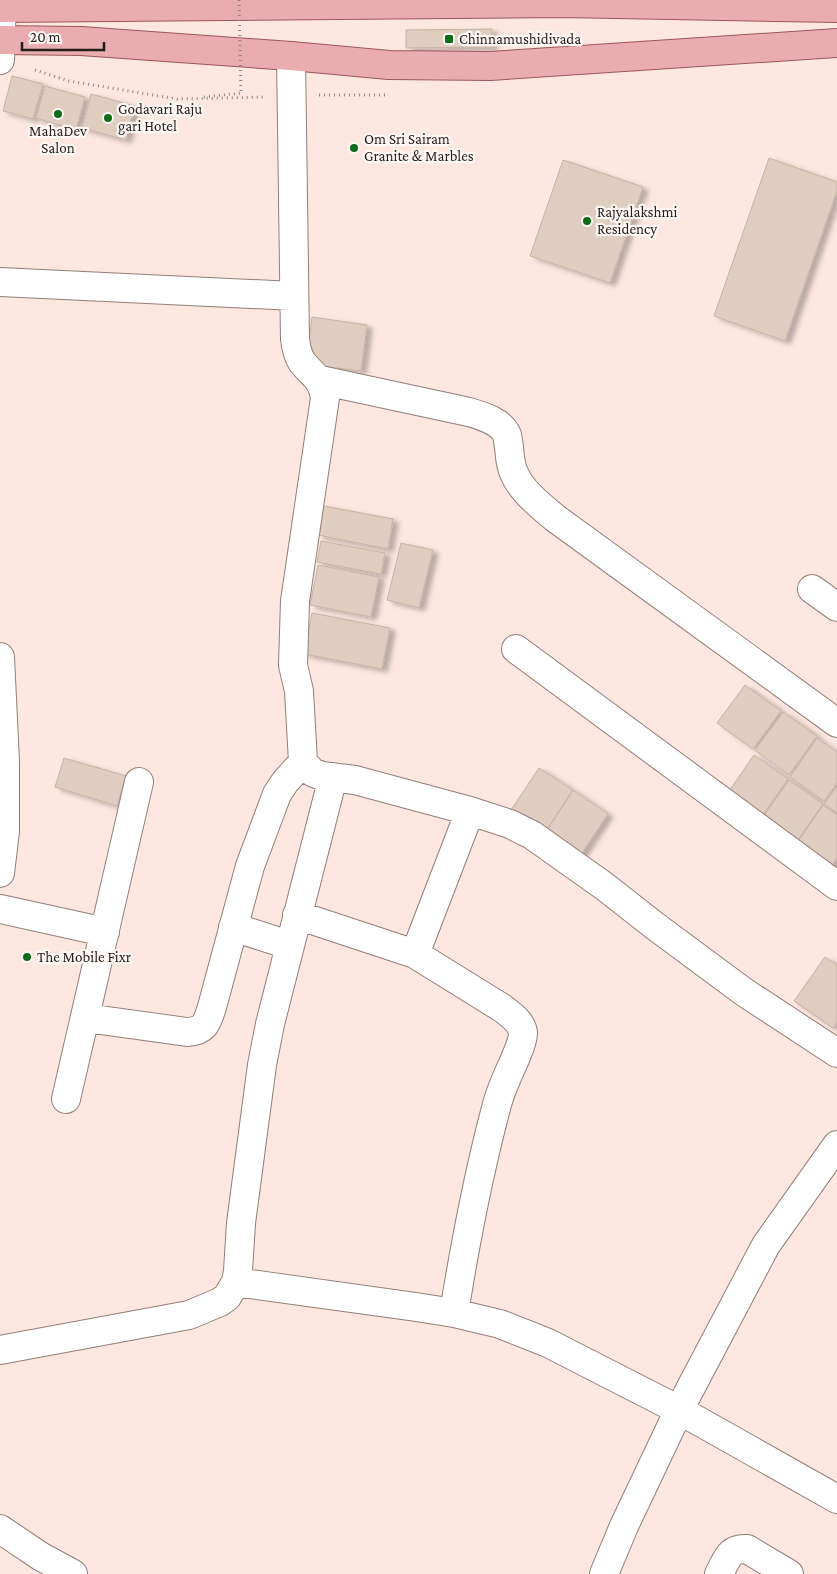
<svg xmlns="http://www.w3.org/2000/svg" width="837" height="1574" viewBox="0 0 837 1574" font-family="'Crimson Pro',serif">
	<style>
		.building { fill: #dfcdc0; stroke: #c4b2a5; filter: url(#shadow) }
		.lines { fill: none; stroke-linecap: round; stroke-linejoin: round }
		.minor-casing { stroke: #927e77; stroke-width: 30 }
		.major-casing { stroke: #9b565a; stroke-width: 30 }
		.path { stroke: #968681; stroke-width: 3; stroke-dasharray: 1 4; stroke-linecap: butt }
		.minor { stroke: #fff; stroke-width: 28 }
		.major { stroke: #e9acb1; stroke-width: 28 }
		.path-bridge { stroke: #968681; stroke-width: 3; stroke-dasharray: 1 4; stroke-linecap: butt }
		.poi-dot { fill: #0c6c17; stroke: #fef9f7; stroke-width: 2 }
		.labels { text-anchor: middle; stroke-width: 4.5; stroke-linejoin: round; paint-order: stroke }
		.poi-label { font-size: 15px; fill: #251d1a; stroke: #fef9f7; text-anchor: start }
	</style>
	<defs>
		<filter id="shadow"><feDropShadow dx="5.5" dy="3" stdDeviation="2.5" flood-color="#0004"/></filter>
	</defs>
	<rect width="100%" height="100%" fill="#fee7e0"/>
	<path class="building" d="M 492,29 L 492,47 L 406,48 L 406,30 Z
		M 12,76 L 43,84 L 33,119 L 3,111 Z
		M 45,86 L 85,97 L 76,130 L 36,118 Z
		M 91,94 L 135,106 L 126,140 L 82,128 Z
		M 769,158 L 837,182 L 837,191 L 785,341 L 714,316 Z
		M 563,160 L 643,187 L 610,283 L 530,256 Z
		M 312,317 L 367,325 L 361,371 L 306,364 Z
		M 324,506 L 393,519 L 388,549 L 318,535 Z
		M 321,541 L 385,553 L 381,574 L 317,562 Z
		M 401,543 L 433,550 L 419,608 L 387,600 Z
		M 318,565 L 379,577 L 371,617 L 310,605 Z
		M 312,613 L 390,628 L 382,669 L 304,654 Z
		M 745,685 L 781,711 L 753,749 L 717,723 Z
		M 783,712 L 817,736 L 789,775 L 755,750 Z
		M 817,738 L 837,752 L 837,783 L 824,801 L 790,777 Z
		M 754,755 L 788,779 L 761,818 L 727,794 Z
		M 64,758 L 126,776 L 117,806 L 55,787 Z
		M 539,768 L 573,790 L 543,836 L 509,813 Z
		M 789,780 L 823,804 L 796,843 L 762,818 Z
		M 837,786 L 837,813 L 824,804 Z
		M 573,790 L 608,814 L 578,859 L 543,836 Z
		M 823,805 L 837,815 L 837,858 L 830,868 L 796,844 Z
		M 825,957 L 837,965 L 837,1023 L 833,1028 L 794,1001 Z"/>
	<g class="lines">
		<defs>
			<path id="minor" d="M 291,56 L 295,339 C 296,347 298,356 302,362 C 313,376 322,378 325,398 L 295,601 L 293,665 L 299,691 L 303,762 L 312,772 L 322,776 L 355,780 L 470,811 L 510,824 L 532,835 L 604,886 L 655,926 L 744,992 L 837,1053
				M 0,60 L 2,0
				M 0,282 L 294,296
				M 320,380 L 469,412 C 482,416 501,421 507,435 C 508,438 508,443 509,447 C 510,456 510,465 514,473 C 522,492 540,505 555,518 L 837,723
				M 812,589 L 837,607
				M 516,649 L 837,886
				M 0,657 L 5,762 L 5,831 L 0,873
				M 0,909 L 105,932
				M 297,915 L 415,954 L 502,1008 C 510,1014 522,1022 523,1033 C 523,1042 518,1051 515,1059 C 508,1075 500,1091 496,1108 C 478,1176 465,1244 454,1313
				M 233,927 L 289,945
				M 415,954 L 470,811
				M 86,1018 L 187,1032 C 205,1031 207,1023 212,1007 L 250,866 L 277,794 L 285,782 L 303,762
				M 66,1099 L 139,782
				M 236,1282 L 416,1307 L 454,1313 L 500,1324 L 548,1343 L 679,1410 L 837,1499
				M 0,1350 L 189,1315 L 220,1302 L 227,1297 L 236,1282 L 238,1271 L 241,1223 L 262,1065 L 270,1024 L 333,777
				M 0,1529 L 40,1556 L 73,1574
				M 604,1574 L 624,1526 L 679,1410 L 766,1245 L 837,1145
				M 719,1574 C 727,1560 728,1548 747,1549 L 789,1574"/>
			<path id="major" d="M 0,8 L 562,3 L 837,8
				M 0,40 L 81,41 L 291,56 L 389,65 L 490,66 L 837,43"/>
		</defs>
		<use href="#minor" class="minor-casing"/>
		<use href="#major" class="major-casing"/>
		<path class="path" d="M 35,70 L 69,81 L 177,99 L 265,97
			M 319,95 L 385,95
			M 204,97 L 241,93"/>
		<use href="#minor" class="minor"/>
		<use href="#major" class="major"/>
		<path class="path-bridge" d="M 239,0 L 241,93"/>
	</g>
	<g class="poi-dot">
		<rect x="444" y="34" width="10" height="10" rx="2.5"/>
		<circle cx="58" cy="114" r="5"/>
		<circle cx="108" cy="118" r="5"/>
		<circle cx="354" cy="148" r="5"/>
		<circle cx="587" cy="221" r="5"/>
		<circle cx="27" cy="957" r="5"/>
	</g>
	<g class="labels">
		<g class="poi-label">
			<text x="459" y="44">Chinnamushidivada</text>
			<text x="118" y="114">Godavari Raju<tspan x="118" dy="17">gari Hotel</tspan></text>
			<text x="58" y="136" text-anchor="middle">MahaDev<tspan x="58" dy="17">Salon</tspan></text>
			<text x="364" y="144">Om Sri Sairam<tspan x="364" dy="17">Granite &amp; Marbles</tspan></text>
			<text x="597" y="217">Rajyalakshmi<tspan x="597" dy="17">Residency</tspan></text>
			<text x="37" y="962">The Mobile Fixr</text>
		</g>
	</g>
	<path d="M22 42v8h82v-8" fill="none" stroke="#251d1a" stroke-width="2.5"/>
	<text x="30" y="42" font-size="15" fill="#251d1a" stroke="#fef9f7" stroke-width="4" paint-order="stroke">20 m</text>
</svg>
